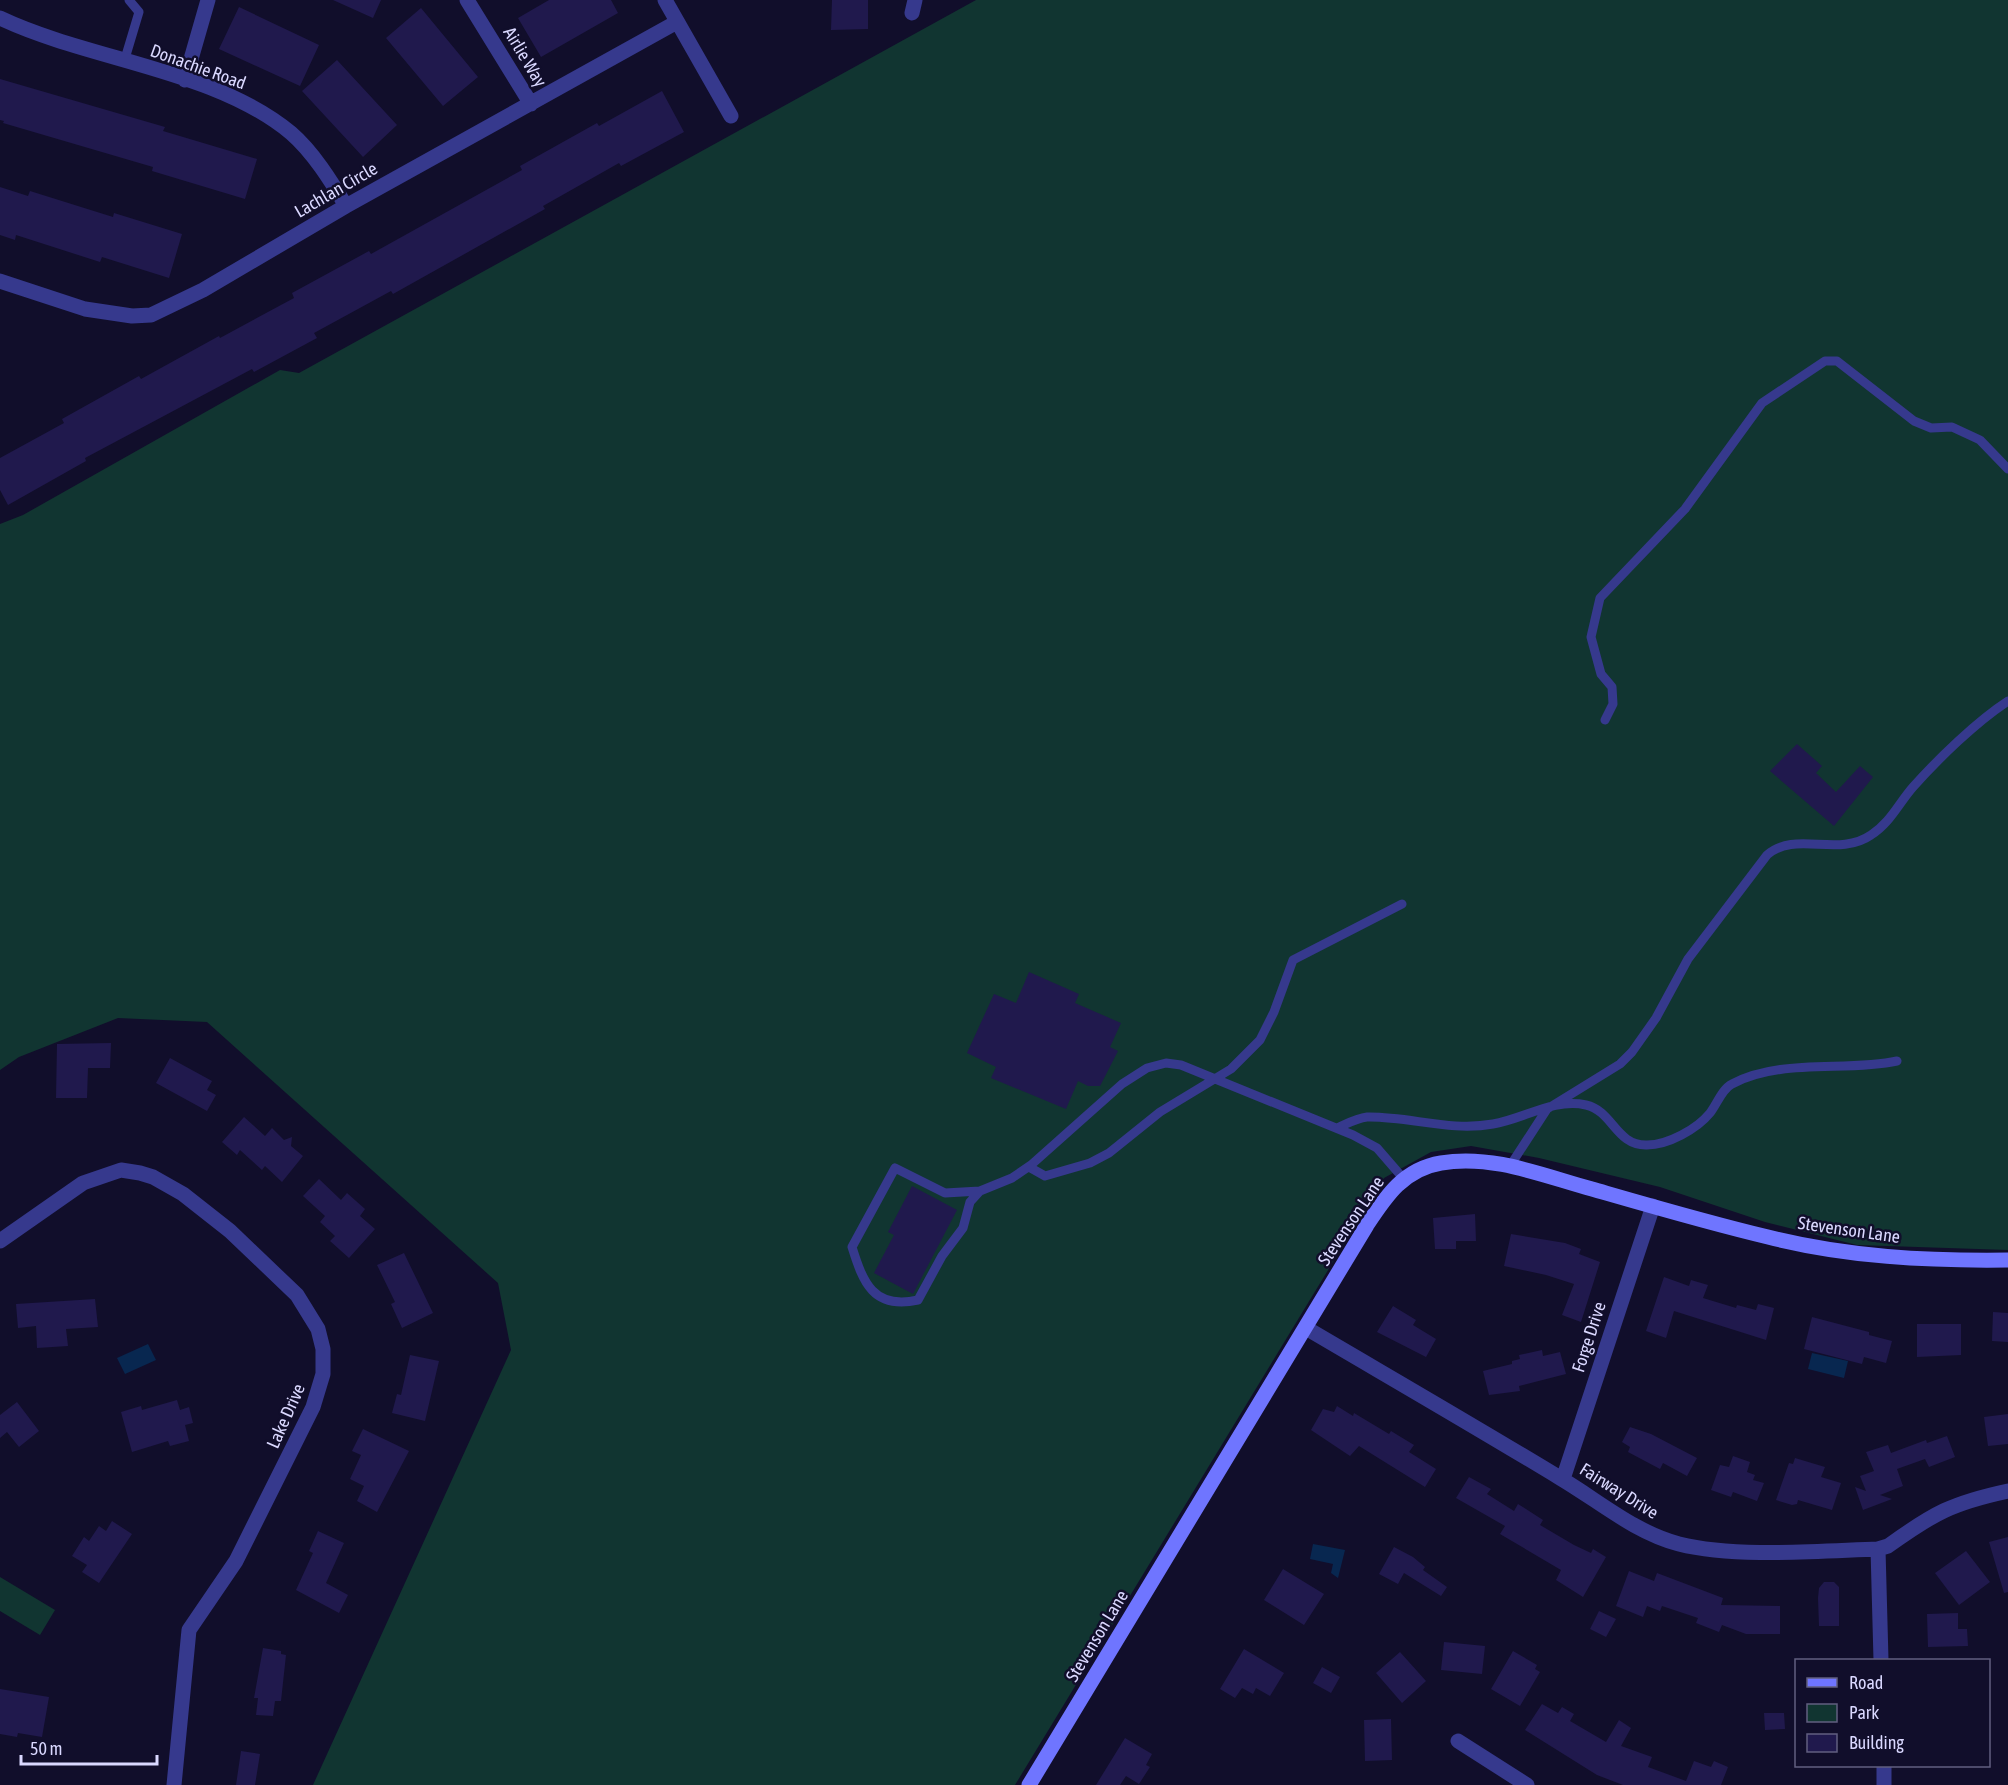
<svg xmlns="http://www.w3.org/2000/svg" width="2008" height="1785" viewBox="0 0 2008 1785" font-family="'Asap Condensed',sans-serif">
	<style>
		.green { fill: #113531 }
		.water { fill: #082750 }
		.building { fill: #20194d }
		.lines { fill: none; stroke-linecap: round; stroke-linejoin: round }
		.lane { stroke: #36398d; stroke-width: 9 }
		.street { stroke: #36398d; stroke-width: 15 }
		.secondary { stroke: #6f75ff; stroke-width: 15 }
		.labels { text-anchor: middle; stroke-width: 5; stroke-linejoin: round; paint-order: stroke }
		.street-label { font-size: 18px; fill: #dad8ff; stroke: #110e2b }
	</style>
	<rect width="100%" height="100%" fill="#110e2b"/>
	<path class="green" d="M 976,0 L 2008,0 L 2008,1250 L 1857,1245 L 1765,1222 L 1660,1187 L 1539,1158 L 1471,1146 L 1431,1152 L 1384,1178 L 1015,1785 L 313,1785 L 511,1350 L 498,1283 L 207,1022 L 118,1018 L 19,1057 L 0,1070 L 0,524 L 23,515 L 280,370 L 299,373 Z
		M 0,1577 L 55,1610 L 40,1635 L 0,1611 Z"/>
	<path class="water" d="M 148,1344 L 156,1360 L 125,1374 L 117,1358 Z
		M 1812,1353 L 1848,1361 L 1844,1378 L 1808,1369 Z
		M 1313,1544 L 1345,1550 L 1338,1578 L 1331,1573 L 1333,1564 L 1310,1559 Z"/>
	<path class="building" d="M 333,0 L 381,0 L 373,18 Z
		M 549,0 L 611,0 L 618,13 L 541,57 L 518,18 Z
		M 832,0 L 868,0 L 868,29 L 831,30 Z
		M 239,7 L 319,45 L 300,86 L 219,49 Z
		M 421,8 L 478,77 L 443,106 L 386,38 Z
		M 337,60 L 397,125 L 363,157 L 302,91 Z
		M 0,79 L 165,127 L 163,131 L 257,159 L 245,199 L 152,171 L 153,167 L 3,123 L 4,121 L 0,120 Z
		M 662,91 L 684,132 L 621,166 L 619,163 L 543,206 L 545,209 L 393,294 L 391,291 L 314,333 L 317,338 L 254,372 L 252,369 L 85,458 L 86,461 L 8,505 L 0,490 L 0,458 L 64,423 L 62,419 L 139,376 L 141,379 L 219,336 L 220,338 L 294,298 L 292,293 L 369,251 L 371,254 L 522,170 L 520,166 L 597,123 L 599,126 Z
		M 0,187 L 28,196 L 30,191 L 113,217 L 114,213 L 182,234 L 169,278 L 102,257 L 100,262 L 16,235 L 15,240 L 0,235 Z
		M 1797,744 L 1822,766 L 1816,773 L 1836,792 L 1860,766 L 1873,777 L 1834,826 L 1770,771 Z
		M 1029,972 L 1079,994 L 1075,1003 L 1121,1023 L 1110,1047 L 1118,1051 L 1100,1086 L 1088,1086 L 1078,1081 L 1066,1109 L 991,1078 L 996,1067 L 967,1053 L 994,994 L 1016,1003 Z
		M 111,1043 L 110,1068 L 88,1068 L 87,1098 L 56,1098 L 57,1044 Z
		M 170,1058 L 212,1081 L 207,1090 L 216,1095 L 207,1111 L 156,1083 Z
		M 244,1117 L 265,1136 L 272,1128 L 284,1140 L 292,1137 L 291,1146 L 303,1156 L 282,1182 L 265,1166 L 262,1170 L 240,1150 L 237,1155 L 222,1142 Z
		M 319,1179 L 341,1200 L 347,1193 L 365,1209 L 360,1216 L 375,1229 L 349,1258 L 330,1241 L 335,1236 L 320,1222 L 325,1216 L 303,1196 Z
		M 912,1186 L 957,1210 L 913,1294 L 874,1273 L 894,1235 L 888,1232 Z
		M 1475,1214 L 1476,1241 L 1456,1241 L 1456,1249 L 1435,1249 L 1433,1218 Z
		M 1511,1234 L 1565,1243 L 1581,1249 L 1579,1254 L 1600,1262 L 1581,1322 L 1562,1315 L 1574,1284 L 1546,1275 L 1504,1266 Z
		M 404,1253 L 433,1313 L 402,1328 L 391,1304 L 395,1302 L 377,1265 Z
		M 1664,1277 L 1689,1286 L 1691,1280 L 1708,1285 L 1703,1298 L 1736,1308 L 1737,1305 L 1756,1310 L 1758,1304 L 1774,1308 L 1766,1340 L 1674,1311 L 1666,1338 L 1646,1331 Z
		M 95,1299 L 98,1327 L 66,1329 L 68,1346 L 37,1348 L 36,1326 L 18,1328 L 16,1304 Z
		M 1393,1306 L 1416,1320 L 1413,1325 L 1436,1339 L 1426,1357 L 1377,1332 Z
		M 1993,1312 L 2008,1313 L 2008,1342 L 1992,1341 Z
		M 1812,1317 L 1869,1332 L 1869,1335 L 1892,1341 L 1886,1363 L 1864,1357 L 1862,1364 L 1804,1349 Z
		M 1917,1324 L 1961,1324 L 1961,1355 L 1917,1357 Z
		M 1542,1350 L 1543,1356 L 1560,1352 L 1566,1374 L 1519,1386 L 1520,1391 L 1489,1395 L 1483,1371 L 1512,1364 L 1512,1361 L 1520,1359 L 1519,1355 Z
		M 410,1355 L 439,1361 L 425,1421 L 392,1413 L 397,1394 L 401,1395 Z
		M 177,1400 L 180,1410 L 189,1407 L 193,1423 L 185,1425 L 189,1441 L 170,1446 L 168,1441 L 132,1452 L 121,1412 L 141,1406 L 142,1410 Z
		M 17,1402 L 39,1431 L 19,1447 L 7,1432 L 0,1438 L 0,1415 Z
		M 1337,1406 L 1353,1416 L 1354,1413 L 1389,1434 L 1391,1431 L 1414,1445 L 1409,1452 L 1436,1469 L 1425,1487 L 1359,1446 L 1350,1456 L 1311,1430 L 1323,1409 L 1334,1412 Z
		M 2008,1414 L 2008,1444 L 1988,1446 L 1984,1417 Z
		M 1630,1427 L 1651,1434 L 1697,1458 L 1687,1476 L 1663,1463 L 1660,1469 L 1628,1452 L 1630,1447 L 1622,1442 Z
		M 363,1429 L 409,1451 L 377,1512 L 357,1501 L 364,1486 L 350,1479 L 361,1455 L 352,1451 Z
		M 1947,1436 L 1955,1457 L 1929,1467 L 1925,1459 L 1897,1469 L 1903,1486 L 1880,1495 L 1892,1499 L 1863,1510 L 1855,1487 L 1866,1491 L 1860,1476 L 1874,1471 L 1866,1452 L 1888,1445 L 1891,1453 L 1926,1440 L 1927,1443 Z
		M 1733,1456 L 1750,1462 L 1747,1472 L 1755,1475 L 1753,1480 L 1764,1483 L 1757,1501 L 1733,1492 L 1731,1497 L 1711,1490 L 1720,1465 L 1729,1467 Z
		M 1795,1458 L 1825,1467 L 1821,1477 L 1841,1483 L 1832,1510 L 1798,1500 L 1797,1504 L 1792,1505 L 1776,1500 L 1789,1463 L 1793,1464 Z
		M 1469,1477 L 1491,1489 L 1487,1494 L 1514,1511 L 1518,1504 L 1543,1520 L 1540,1525 L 1574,1545 L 1591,1553 L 1593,1549 L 1606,1557 L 1583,1597 L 1556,1580 L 1561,1570 L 1500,1534 L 1505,1526 L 1456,1498 Z
		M 112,1521 L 132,1534 L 99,1583 L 82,1572 L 87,1565 L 72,1556 L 84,1537 L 89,1541 L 99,1526 L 106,1531 Z
		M 318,1531 L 344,1543 L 326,1583 L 348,1595 L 339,1613 L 296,1590 L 313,1553 L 309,1551 Z
		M 2008,1537 L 2008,1592 L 2004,1593 L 1989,1542 Z
		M 1394,1547 L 1413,1557 L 1425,1567 L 1423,1570 L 1447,1587 L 1441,1596 L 1404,1573 L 1398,1584 L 1379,1574 Z
		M 1966,1551 L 1990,1582 L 1959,1605 L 1935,1573 Z
		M 1283,1569 L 1324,1594 L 1304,1625 L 1264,1600 Z
		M 1629,1571 L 1654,1581 L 1657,1573 L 1723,1598 L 1721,1605 L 1780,1606 L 1780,1634 L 1746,1634 L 1722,1625 L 1719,1632 L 1696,1623 L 1698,1618 L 1662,1606 L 1660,1611 L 1647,1606 L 1643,1617 L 1616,1606 Z
		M 1824,1582 L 1834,1582 L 1839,1587 L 1839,1626 L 1819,1626 L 1818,1598 L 1819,1588 Z
		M 1599,1611 L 1616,1619 L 1606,1637 L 1590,1629 Z
		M 1958,1613 L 1958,1629 L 1967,1629 L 1968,1646 L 1928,1647 L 1927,1614 Z
		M 1444,1642 L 1485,1646 L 1482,1674 L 1441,1670 Z
		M 263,1648 L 281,1651 L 281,1654 L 286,1655 L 281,1701 L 275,1701 L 273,1716 L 256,1715 L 258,1698 L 254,1698 Z
		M 1244,1649 L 1284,1673 L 1270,1696 L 1256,1688 L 1253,1694 L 1242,1688 L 1235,1698 L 1220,1689 Z
		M 1513,1651 L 1537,1665 L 1535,1669 L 1540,1672 L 1520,1706 L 1491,1689 Z
		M 1400,1652 L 1426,1681 L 1402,1703 L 1376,1673 Z
		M 1322,1667 L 1340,1677 L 1331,1693 L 1313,1683 Z
		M 0,1689 L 49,1697 L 42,1737 L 18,1733 L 17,1737 L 0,1734 Z
		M 1542,1704 L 1558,1713 L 1562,1707 L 1574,1714 L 1570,1721 L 1606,1742 L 1619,1720 L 1631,1728 L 1621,1746 L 1652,1757 L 1648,1767 L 1686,1781 L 1694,1761 L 1711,1767 L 1714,1761 L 1728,1767 L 1721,1785 L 1623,1785 L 1597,1775 L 1525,1730 Z
		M 1764,1713 L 1784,1713 L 1785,1729 L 1765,1730 Z
		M 1391,1719 L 1392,1760 L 1365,1761 L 1364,1720 Z
		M 1125,1738 L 1152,1754 L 1146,1765 L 1150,1767 L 1139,1784 L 1126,1776 L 1120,1785 L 1096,1785 Z
		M 241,1751 L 260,1754 L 255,1785 L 236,1785 Z"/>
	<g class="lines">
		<path class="lane" d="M 124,62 L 139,12 L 129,0
			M 1605,720 L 1613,704 L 1612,687 L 1601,674 L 1591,637 L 1600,598 L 1685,509 L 1762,403 L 1825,361 L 1837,361 L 1914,421 L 1931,428 L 1952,427 L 1980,440 L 2008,469
			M 1337,1128 C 1346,1124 1357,1118 1367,1117 C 1409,1116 1450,1132 1493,1124 C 1524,1119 1553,1098 1586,1105 C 1613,1111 1616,1146 1647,1145 C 1668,1145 1697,1129 1710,1113 C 1717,1104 1722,1089 1732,1084 C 1780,1058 1846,1072 1897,1061
			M 1510,1166 L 1547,1109 L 1620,1064 L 1632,1052 L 1656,1018 L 1688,959 L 1767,855 C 1795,830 1838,858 1871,835 C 1890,823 1899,803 1913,787 C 1938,759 1977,721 2008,701
			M 1029,1167 L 1045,1176 L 1090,1163 L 1109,1153 L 1160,1112 L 1231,1069 L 1260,1040 L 1274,1012 L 1293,960 L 1402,904
			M 980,1191 L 970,1202 L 963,1228 L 942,1256 L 918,1300 C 873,1310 863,1282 852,1247 L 895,1168 L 945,1193 L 980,1191 L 1012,1178 L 1031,1165 L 1122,1084 L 1147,1068 L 1166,1063 L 1181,1065 L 1353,1135 L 1377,1148 L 1403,1178"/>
		<path class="street" d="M 467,0 L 531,104
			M 665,0 L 731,116
			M 912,13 L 915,0
			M 0,18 C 91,61 214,69 291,133 C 313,152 331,181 346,206
			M 185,80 L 208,0
			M 0,281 L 85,309 L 132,316 L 151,315 L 203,290 L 346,206 L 677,22
			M 0,1241 L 83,1183 L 121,1170 L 140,1173 L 153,1177 L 183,1194 L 230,1231 L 297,1295 L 318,1329 L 323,1349 L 323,1374 L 313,1407 L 236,1561 L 189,1630 L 174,1785
			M 1306,1328 C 1391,1378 1476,1427 1560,1478 C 1599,1501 1634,1532 1679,1544 C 1735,1558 1819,1551 1878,1549 L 1888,1546 C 1934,1513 1952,1503 2008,1491
			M 1563,1479 L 1653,1206
			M 1878,1549 L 1881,1660
			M 1458,1741 L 1527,1785
			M 1884,1766 L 1884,1785"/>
		<path class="secondary" d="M 1029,1785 L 1367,1225 C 1386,1196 1404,1169 1441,1163 C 1492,1154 1544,1176 1592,1189 C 1651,1206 1709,1223 1768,1237 C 1847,1257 1927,1261 2008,1260"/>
	</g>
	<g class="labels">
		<g class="street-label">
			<text transform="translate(525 57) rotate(59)" y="6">Airlie Way</text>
			<text transform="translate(198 67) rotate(20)" y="6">Donachie Road</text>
			<text transform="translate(336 190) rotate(-30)" y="6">Lachlan Circle</text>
			<text transform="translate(1351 1221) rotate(-56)" y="6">Stevenson Lane</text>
			<text transform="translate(1849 1230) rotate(8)" y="6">Stevenson Lane</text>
			<text transform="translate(1589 1337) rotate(-72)" y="6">Forge Drive</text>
			<text transform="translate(286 1416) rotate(-66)" y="6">Lake Drive</text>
			<text transform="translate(1619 1491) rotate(32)" y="6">Fairway Drive</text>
			<text transform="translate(1097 1636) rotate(-59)" y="6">Stevenson Lane</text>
		</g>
	</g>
	<rect x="1795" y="1659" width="195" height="108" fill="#110e2b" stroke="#615f80" stroke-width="1.5"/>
	<rect x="1807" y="1678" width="30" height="9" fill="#6f75ff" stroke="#615f80" stroke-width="1.5"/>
	<text x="1849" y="1689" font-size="18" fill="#dad8ff">Road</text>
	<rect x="1807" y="1704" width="30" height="18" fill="#113531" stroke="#615f80" stroke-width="1.5"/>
	<text x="1849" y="1719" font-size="18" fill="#dad8ff">Park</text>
	<rect x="1807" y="1734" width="30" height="18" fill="#20194d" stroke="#615f80" stroke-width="1.5"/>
	<text x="1849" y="1749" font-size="18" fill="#dad8ff">Building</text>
	<path d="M21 1755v9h136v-9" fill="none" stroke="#dad8ff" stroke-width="3"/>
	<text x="30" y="1755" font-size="18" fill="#dad8ff" stroke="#110e2b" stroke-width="4.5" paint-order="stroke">50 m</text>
</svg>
